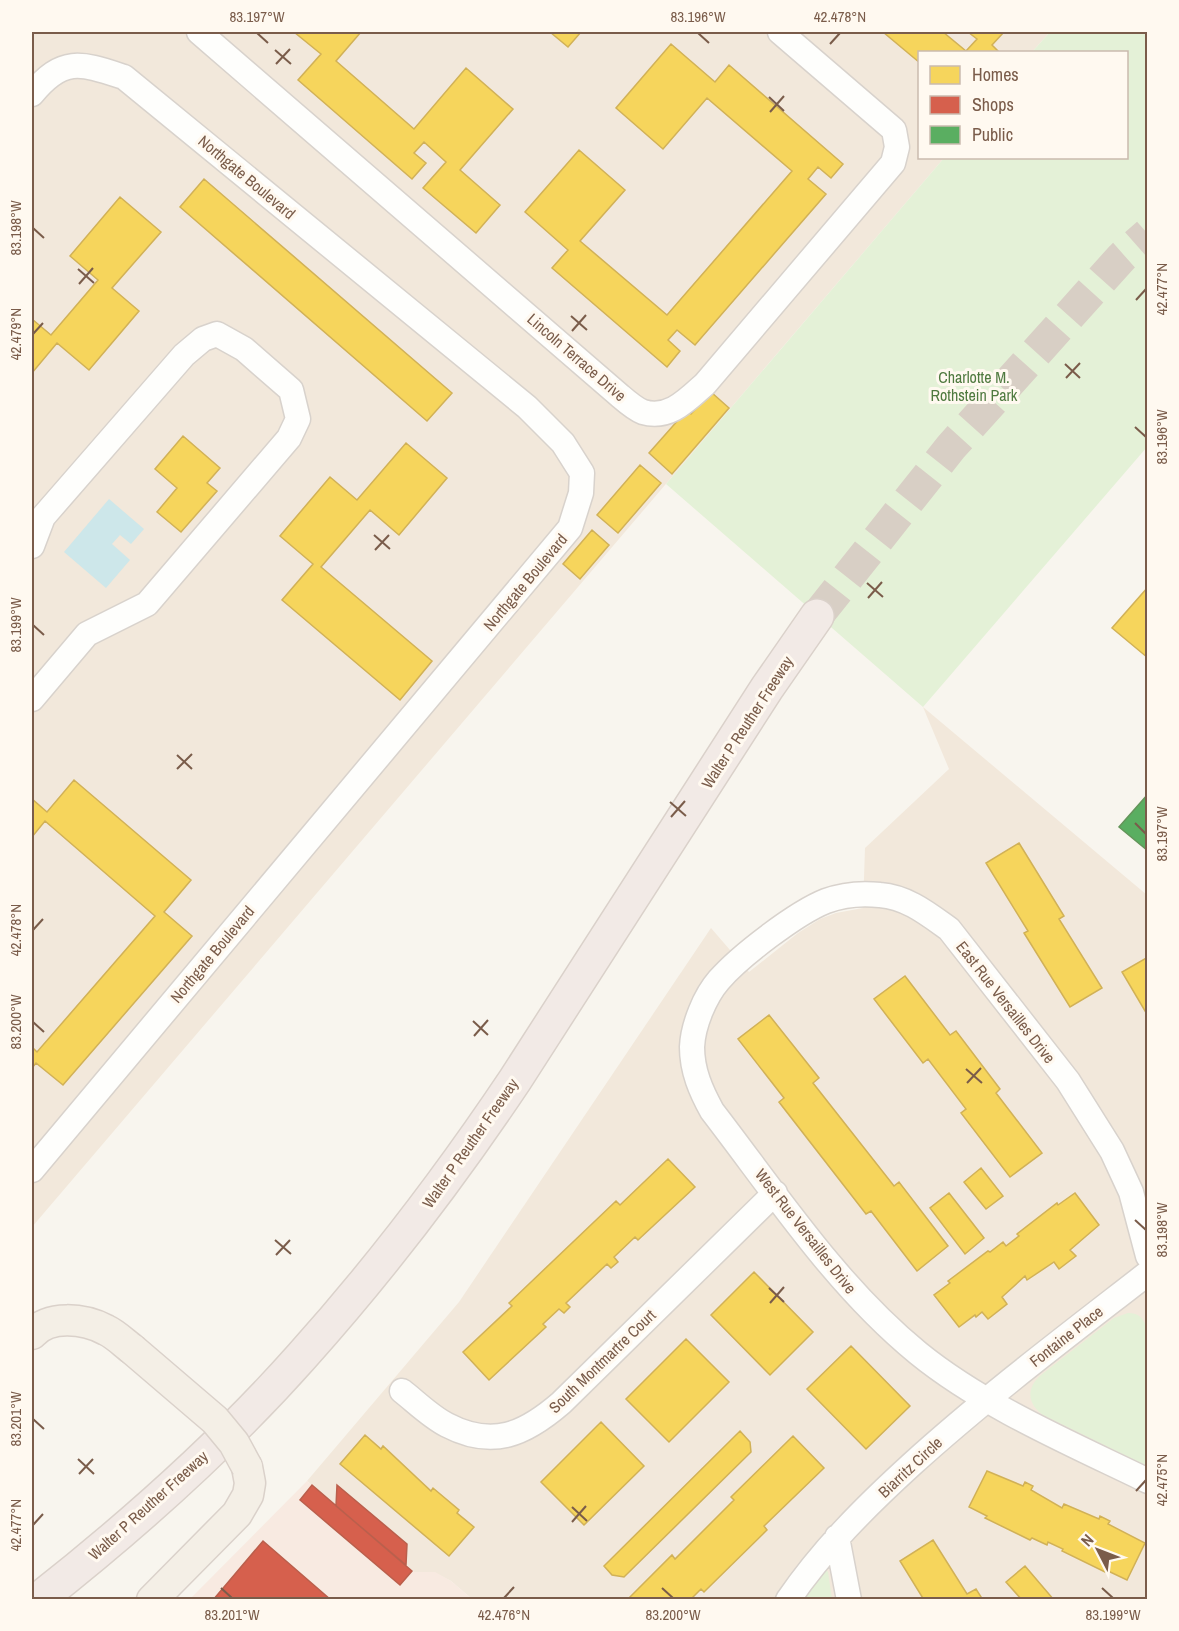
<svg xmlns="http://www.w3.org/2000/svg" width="1179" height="1631" viewBox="0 0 1179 1631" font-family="'Archivo Narrow',sans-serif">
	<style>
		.residential { fill: #f2e8db }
		.commercial { fill: #f8eae1 }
		.green { fill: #e4f1d7 }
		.water { fill: #cde7ea }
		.homes { fill: #f6d55c; stroke: #d1b157; stroke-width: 1.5 }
		.shops { fill: #d6604d; stroke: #ba5f4c; stroke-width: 1.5 }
		.public { fill: #5aae61; stroke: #64955a; stroke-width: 1.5 }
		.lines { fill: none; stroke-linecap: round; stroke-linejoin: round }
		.highway-tunnel { stroke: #d8cfc5; stroke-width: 33; stroke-dasharray: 33 16; stroke-linecap: butt }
		.minor-casing { stroke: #d8d2cc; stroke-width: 27 }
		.major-casing { stroke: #dad1ca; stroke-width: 33 }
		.highway-casing { stroke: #dad1ca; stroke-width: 36 }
		.minor { stroke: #fefefc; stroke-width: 24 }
		.major { stroke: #f4efe6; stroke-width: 30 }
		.highway { stroke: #f2eae6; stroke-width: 33 }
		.major-bridge-casing { stroke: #dad1ca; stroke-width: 33; stroke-linecap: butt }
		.major-bridge { stroke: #f4efe6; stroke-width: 30 }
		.ticks { fill: none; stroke: #7a5c4a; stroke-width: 2 }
		.labels { text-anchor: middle; stroke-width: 6; stroke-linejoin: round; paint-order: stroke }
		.street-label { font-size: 16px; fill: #7a5c4a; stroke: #fff9f0 }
		.park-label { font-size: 16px; fill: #4f7a3f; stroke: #fff9f0 }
		.neatline { fill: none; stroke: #7a5c4a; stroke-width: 2 }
		.ticks-label { font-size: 15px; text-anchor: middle; fill: #7a5c4a }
	</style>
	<rect width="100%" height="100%" fill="#f8f5ee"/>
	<path class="residential" d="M 32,32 L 1050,32 L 1032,52 L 920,52 L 920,158 L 944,158 L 32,1227 Z
		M 923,707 L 1147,895 L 1147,1599 L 472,1599 L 451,1581 L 435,1573 L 414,1572 L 307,1481 L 459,1302 L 711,928 L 749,972 L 798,933 L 820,919 L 836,913 L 863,908 L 865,848 L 949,769 Z"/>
	<path class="commercial" d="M 307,1481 L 413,1572 L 435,1572 L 451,1581 L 472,1599 L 189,1600 Z"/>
	<path class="green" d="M 1050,32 L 1147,32 L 1147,447 L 923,707 L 666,484 L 944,158 L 1126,158 L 1126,52 L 1032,52 Z
		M 1128,1313 C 1139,1313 1143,1318 1147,1328 L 1147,1466 L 1043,1415 C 1027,1403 1026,1388 1041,1375 L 1114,1318 Z
		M 825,1569 L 828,1572 L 832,1599 L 801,1600 Z"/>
	<path class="water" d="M 109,499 L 144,529 L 131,544 L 120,535 L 112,544 L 130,560 L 106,588 L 64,552 Z"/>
	<path class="homes" d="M 294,32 L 361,32 L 336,61 L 414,129 L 466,68 L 513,109 L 460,170 L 500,205 L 476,233 L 423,188 L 446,162 L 424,142 L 414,153 L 426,163 L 412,179 L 298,80 L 321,54 Z
		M 550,32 L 581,32 L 568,47 Z
		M 883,32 L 943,32 L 966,51 L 977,39 L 968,32 L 1004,32 L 992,45 L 999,52 L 920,52 L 920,63 Z
		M 671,44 L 715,82 L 729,65 L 843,164 L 831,178 L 818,167 L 808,179 L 826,194 L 695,345 L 677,330 L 668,340 L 680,351 L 667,367 L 552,268 L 568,250 L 525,212 L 579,150 L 625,190 L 580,241 L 667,315 L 792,171 L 707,98 L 663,149 L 616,108 Z
		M 204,179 L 452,393 L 427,421 L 180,207 Z
		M 120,197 L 161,232 L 112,288 L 139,311 L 89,370 L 57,343 L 32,373 L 32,319 L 51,335 L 98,280 L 70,256 Z
		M 711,392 L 729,408 L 672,474 L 649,453 L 687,410 L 691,414 Z
		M 183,436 L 220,468 L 207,483 L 217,491 L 181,532 L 157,512 L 177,488 L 155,469 Z
		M 406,443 L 447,478 L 399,535 L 370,510 L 321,567 L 432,661 L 400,700 L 282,600 L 313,564 L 280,536 L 330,477 L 357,500 Z
		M 640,465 L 661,483 L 618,533 L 597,515 Z
		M 592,530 L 609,545 L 580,579 L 563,564 Z
		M 1148,587 L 1148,658 L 1112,628 Z
		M 74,780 L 191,880 L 164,912 L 192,936 L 63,1085 L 36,1063 L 32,1068 L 32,1047 L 37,1052 L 155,916 L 45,821 L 32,837 L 32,799 L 47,812 Z
		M 1019,843 L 1064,916 L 1059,919 L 1102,988 L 1070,1007 L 1024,933 L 1028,931 L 986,863 Z
		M 1148,957 L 1148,1016 L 1122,972 Z
		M 905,976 L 950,1035 L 956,1031 L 1000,1089 L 996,1093 L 1042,1153 L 1010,1177 L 961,1113 L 966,1109 L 928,1059 L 923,1063 L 874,999 Z
		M 769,1015 L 819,1078 L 813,1083 L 894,1186 L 899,1182 L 948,1246 L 917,1271 L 871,1211 L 866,1214 L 779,1102 L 784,1098 L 738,1039 Z
		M 668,1159 L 695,1187 L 638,1240 L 635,1237 L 614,1257 L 618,1262 L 611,1268 L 607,1264 L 566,1303 L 570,1307 L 564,1313 L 559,1309 L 543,1324 L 546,1327 L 489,1380 L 463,1352 L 512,1306 L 509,1303 L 616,1201 L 620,1205 Z
		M 981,1168 L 1003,1196 L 986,1209 L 964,1182 Z
		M 949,1193 L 984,1238 L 965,1254 L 930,1208 Z
		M 1075,1193 L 1099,1225 L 1070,1250 L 1076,1256 L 1059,1269 L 1054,1262 L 1027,1280 L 1025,1276 L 1002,1297 L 1007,1304 L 988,1319 L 982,1312 L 976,1317 L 975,1315 L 959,1327 L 934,1295 L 950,1283 L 948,1281 L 988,1251 L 990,1252 L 1003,1242 L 1006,1246 L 1019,1236 L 1017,1234 L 1057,1203 L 1058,1205 Z
		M 754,1272 L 813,1332 L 770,1375 L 711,1315 Z
		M 686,1339 L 729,1382 L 669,1442 L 626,1399 Z
		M 851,1346 L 910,1406 L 866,1449 L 807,1389 Z
		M 601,1422 L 644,1466 L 584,1525 L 541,1482 Z
		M 740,1431 L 750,1442 L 751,1452 L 624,1577 L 612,1575 L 604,1566 Z
		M 365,1435 L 381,1449 L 383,1446 L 431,1491 L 433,1488 L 459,1510 L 457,1513 L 474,1527 L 449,1556 L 340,1464 Z
		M 793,1436 L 824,1468 L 764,1526 L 767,1530 L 704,1592 L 701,1589 L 690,1600 L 627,1600 L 672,1555 L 675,1559 L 734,1500 L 731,1497 Z
		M 987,1471 L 1023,1486 L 1025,1482 L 1033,1486 L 1031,1490 L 1062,1508 L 1064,1504 L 1099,1519 L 1100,1516 L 1110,1521 L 1108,1524 L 1145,1543 L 1127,1580 L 1106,1570 L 1105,1572 L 1062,1551 L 1063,1549 L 1048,1542 L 1047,1545 L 1032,1538 L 1030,1540 L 985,1518 L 987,1516 L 969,1507 Z
		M 933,1540 L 967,1594 L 976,1589 L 983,1600 L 924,1600 L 900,1561 Z
		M 1025,1566 L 1054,1600 L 1022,1600 L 1006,1582 Z"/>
	<path class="shops" d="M 312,1485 L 412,1571 L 400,1585 L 300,1500 Z
		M 337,1485 L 407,1544 L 406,1565 L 336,1506 Z
		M 263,1541 L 331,1600 L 213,1600 Z"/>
	<path class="public" d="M 1148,794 L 1148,851 L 1119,827 Z"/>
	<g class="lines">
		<path class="highway-tunnel" d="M 817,616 L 951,447 L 1122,257 L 1148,234"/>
		<defs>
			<path id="minor" d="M 199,32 L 619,395 C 626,401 635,409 643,412 C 669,420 687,400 705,384 L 893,163 L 897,147 L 894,130 L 780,32
				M 32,94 C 63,56 81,63 124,77 L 527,407 L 563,443 L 582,473 L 581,493 L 570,528 L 32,1170
				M 32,546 L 43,517 L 184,355 L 203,339 L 217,334 L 244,349 L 291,390 L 298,419 L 289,438 L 147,604 L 87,634 L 32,699
				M 1148,1256 L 1131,1192 L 1112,1151 L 1068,1081 L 949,929 C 928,914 907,897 880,895 C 862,893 842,895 826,901 C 796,913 740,956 719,980 C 705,996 693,1025 692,1047 C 692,1071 701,1091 712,1111 C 776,1194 836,1286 918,1353 C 983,1406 1072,1444 1148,1481
				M 402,1391 C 416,1402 431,1417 447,1425 C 493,1449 525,1434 561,1403 L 775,1193
				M 837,1537 L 849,1600
				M 788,1600 C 823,1549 865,1507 911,1465 C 986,1397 1067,1336 1148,1273"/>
			<path id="major" d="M 32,1334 C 49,1315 83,1318 106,1330 C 115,1334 124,1343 132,1349
				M 152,1600 L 237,1514 L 248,1495 L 250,1483 L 247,1467"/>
			<path id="highway" d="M 38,1600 C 132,1526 223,1445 302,1356 C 380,1269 450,1177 515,1080 L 767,688 L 817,616"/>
		</defs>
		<use href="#minor" class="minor-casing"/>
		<use href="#major" class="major-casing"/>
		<use href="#highway" class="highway-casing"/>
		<use href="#minor" class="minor"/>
		<use href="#major" class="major"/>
		<use href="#highway" class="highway"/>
		<defs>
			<path id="major-bridge" d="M 132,1349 L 215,1420 L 234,1443 L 247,1467"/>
		</defs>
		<use href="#major-bridge" class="major-bridge-casing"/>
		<use href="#major-bridge" class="major-bridge"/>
	</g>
	<path class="ticks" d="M 257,33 L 268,43M 698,33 L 709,43M 830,44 L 840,33M 275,50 L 291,64M 276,64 L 290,49M 769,97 L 784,111M 770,112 L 784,96M 33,228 L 44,238M 78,269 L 94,283M 79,284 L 93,268M 1136,300 L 1146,289M 571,316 L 587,330M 572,331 L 586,315M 33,334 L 43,323M 1065,364 L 1080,378M 1066,378 L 1080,363M 1135,427 L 1146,437M 374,535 L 390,549M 375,550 L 389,535M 867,583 L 883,597M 868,598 L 882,582M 33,625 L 44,635M 177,755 L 192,769M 177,769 L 192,754M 670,802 L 686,816M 671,817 L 685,801M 1135,823 L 1146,834M 33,930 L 43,919M 473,1021 L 488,1035M 33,1022 L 44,1032M 474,1036 L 488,1020M 966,1069 L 982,1083M 967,1083 L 981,1068M 1135,1220 L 1146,1230M 275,1240 L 291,1254M 276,1255 L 290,1240M 769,1288 L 784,1302M 770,1303 L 784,1287M 33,1419 L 44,1429M 78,1459 L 94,1474M 79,1474 L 93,1459M 1136,1491 L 1146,1480M 572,1507 L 587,1521M 572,1522 L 586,1506M 33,1525 L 43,1514M 221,1588 L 232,1598M 662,1588 L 673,1598M 1102,1588 L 1113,1598M 504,1598 L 514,1587"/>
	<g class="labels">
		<g class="street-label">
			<text transform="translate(247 177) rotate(40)" y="6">Northgate Boulevard</text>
			<text transform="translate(577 357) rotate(41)" y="6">Lincoln Terrace Drive</text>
			<text transform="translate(525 582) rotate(-50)" y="6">Northgate Boulevard</text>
			<text transform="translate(747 722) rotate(-57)" y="6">Walter P Reuther Freeway</text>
			<text transform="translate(212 954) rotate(-50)" y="6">Northgate Boulevard</text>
			<text transform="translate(1006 1002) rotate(52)" y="6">East Rue Versailles Drive</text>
			<text transform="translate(470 1143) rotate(-55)" y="6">Walter P Reuther Freeway</text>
			<text transform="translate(806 1231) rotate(52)" y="6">West Rue Versailles Drive</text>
			<text transform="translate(1066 1336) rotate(-38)" y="6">Fontaine Place</text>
			<text transform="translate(602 1361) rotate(-44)" y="6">South Montmartre Court</text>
			<text transform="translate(910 1467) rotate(-43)" y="6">Biarritz Circle</text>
			<text transform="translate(148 1505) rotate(-42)" y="6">Walter P Reuther Freeway</text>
		</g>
		<g class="park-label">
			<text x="974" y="383">Charlotte M.<tspan x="974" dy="18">Rothstein Park</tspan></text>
		</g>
	</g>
	<rect width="1179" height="1631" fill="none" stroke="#fff9f0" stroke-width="66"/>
	<rect x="918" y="51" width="210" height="108" fill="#fff9f0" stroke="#cabaae" stroke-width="1.5"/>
	<rect x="930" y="66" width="30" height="18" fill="#f6d55c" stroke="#cabaae" stroke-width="1.5"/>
	<text x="972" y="81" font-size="18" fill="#7a5c4a">Homes</text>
	<rect x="930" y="96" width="30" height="18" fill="#d6604d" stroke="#cabaae" stroke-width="1.5"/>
	<text x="972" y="111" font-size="18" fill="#7a5c4a">Shops</text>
	<rect x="930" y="126" width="30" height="18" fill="#5aae61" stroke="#cabaae" stroke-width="1.5"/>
	<text x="972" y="141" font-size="18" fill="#7a5c4a">Public</text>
	<g transform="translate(1098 1550) rotate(312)" stroke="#fff9f0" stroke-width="4.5" paint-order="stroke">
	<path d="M0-4.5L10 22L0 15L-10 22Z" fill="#7a5c4a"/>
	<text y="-9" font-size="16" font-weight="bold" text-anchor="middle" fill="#7a5c4a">N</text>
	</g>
	<rect x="33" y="33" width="1113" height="1565" class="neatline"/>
	<g class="ticks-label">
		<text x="257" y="22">83.197°W</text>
		<text x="698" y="22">83.196°W</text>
		<text x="840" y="22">42.478°N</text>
		<text transform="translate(16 228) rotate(-90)" y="5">83.198°W</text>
		<text transform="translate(1162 289) rotate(-90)" y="5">42.477°N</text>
		<text transform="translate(16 334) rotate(-90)" y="5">42.479°N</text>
		<text transform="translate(1162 437) rotate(-90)" y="5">83.196°W</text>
		<text transform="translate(16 625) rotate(-90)" y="5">83.199°W</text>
		<text transform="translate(1162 834) rotate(-90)" y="5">83.197°W</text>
		<text transform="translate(16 930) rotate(-90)" y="5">42.478°N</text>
		<text transform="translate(16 1022) rotate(-90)" y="5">83.200°W</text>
		<text transform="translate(1162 1230) rotate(-90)" y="5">83.198°W</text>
		<text transform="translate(16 1419) rotate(-90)" y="5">83.201°W</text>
		<text transform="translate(1162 1480) rotate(-90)" y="5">42.475°N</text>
		<text transform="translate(16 1525) rotate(-90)" y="5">42.477°N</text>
		<text x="232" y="1620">83.201°W</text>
		<text x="504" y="1620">42.476°N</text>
		<text x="673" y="1620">83.200°W</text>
		<text x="1113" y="1620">83.199°W</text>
	</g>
</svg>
